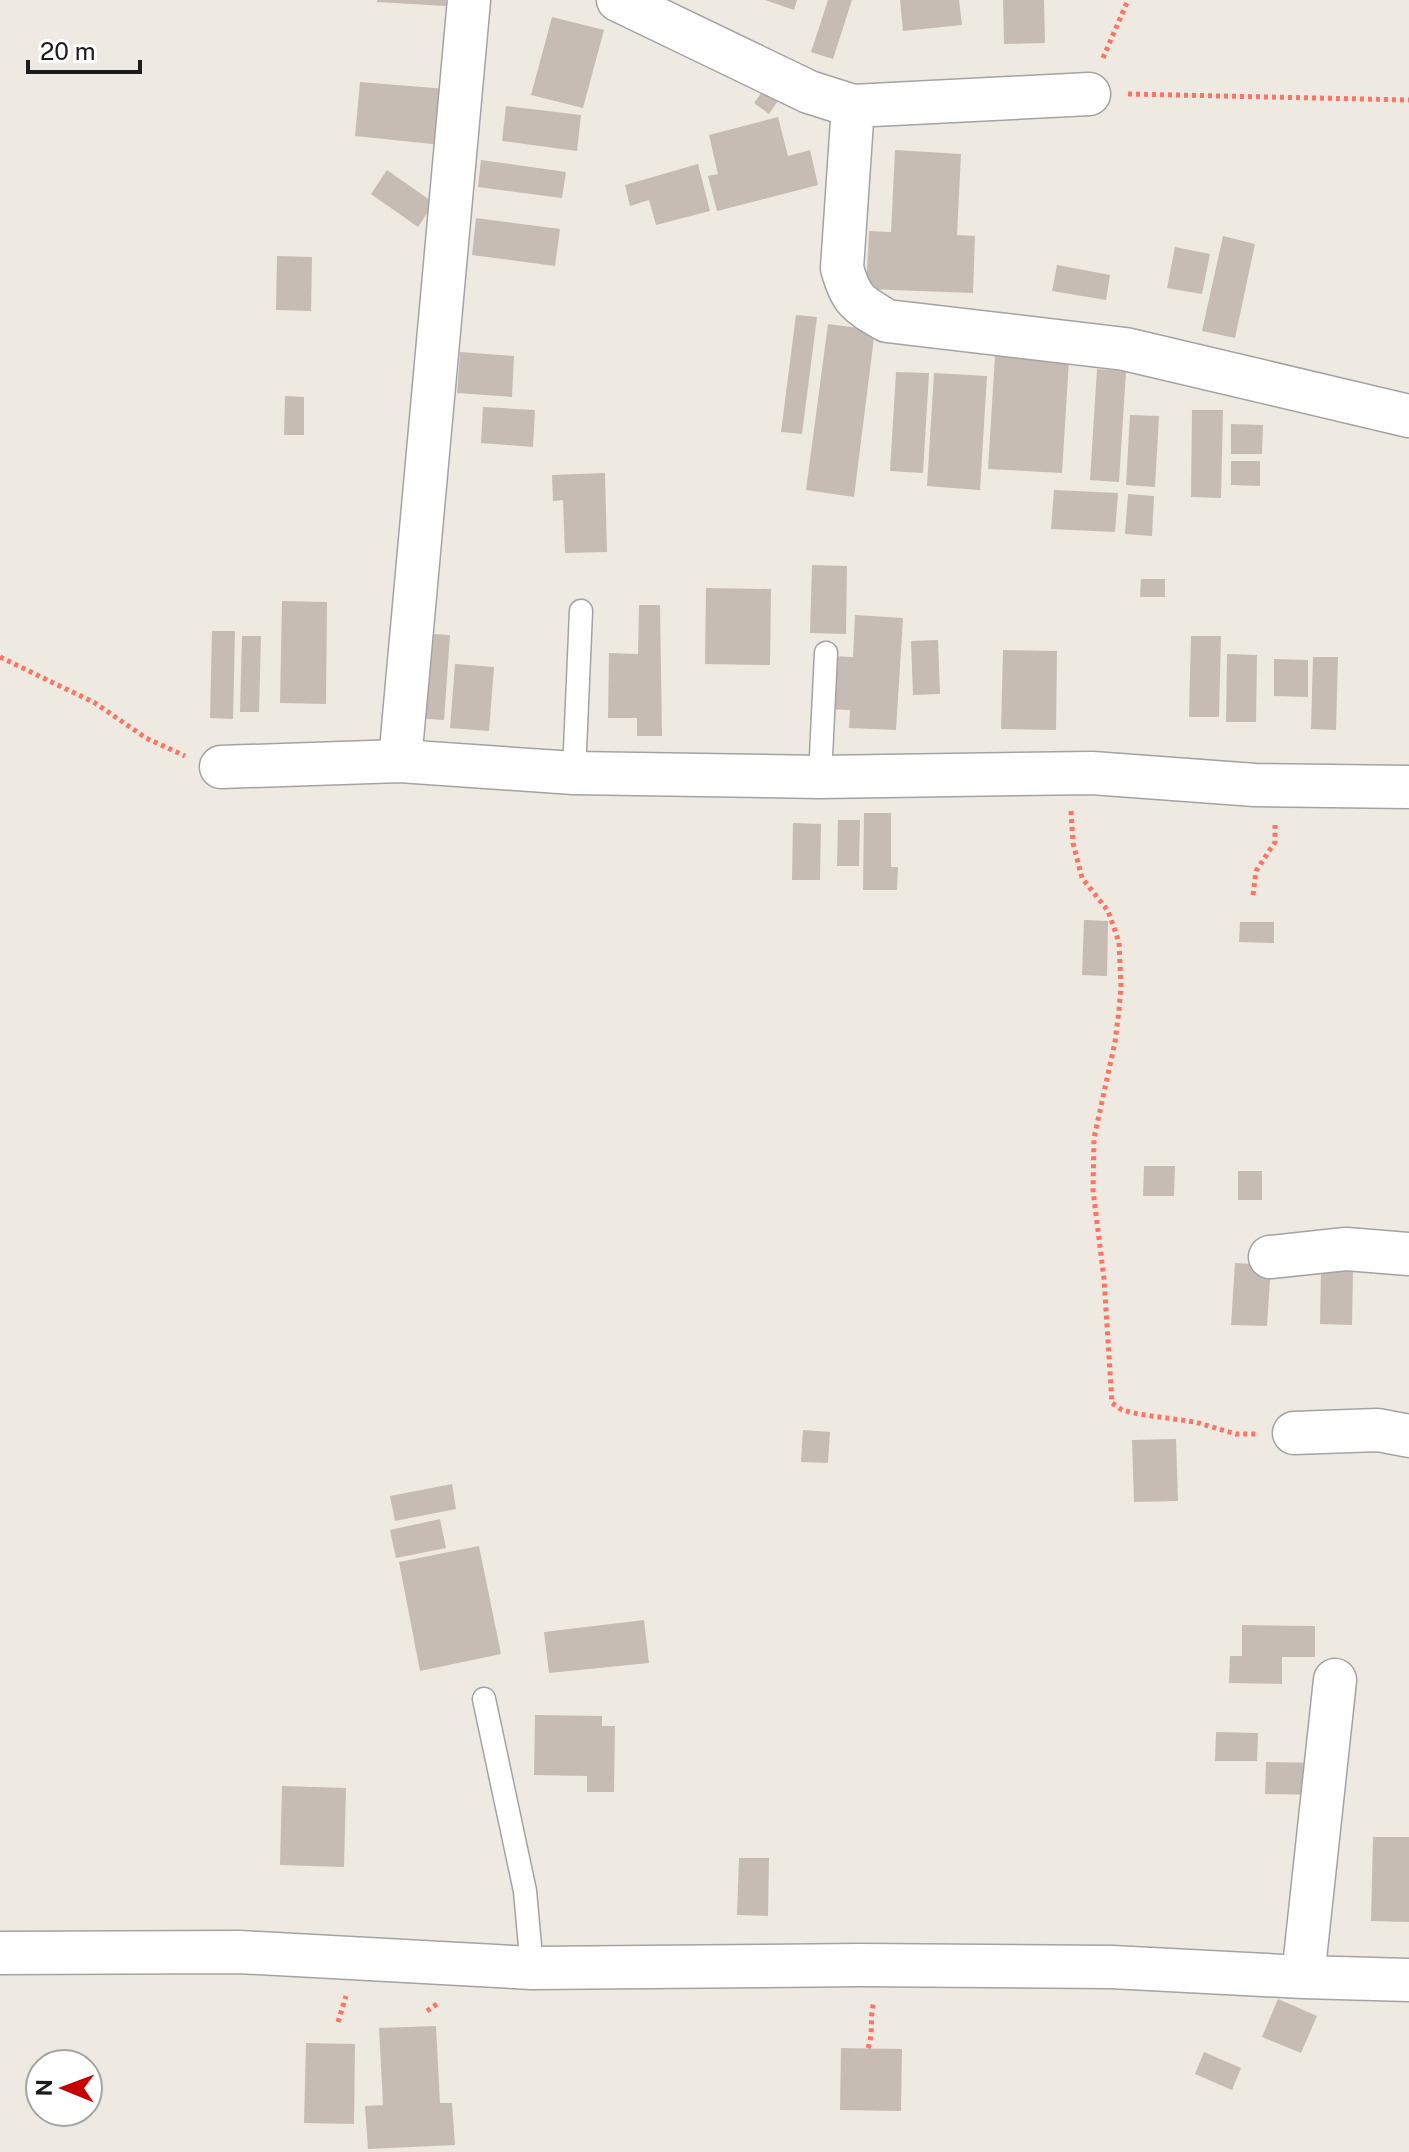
<svg xmlns="http://www.w3.org/2000/svg" width="1409" height="2152" viewBox="0 0 1409 2152" font-family="'Public Sans',sans-serif">
	<style>
		.building { fill: #c6bcb4 }
		.lines { fill: none; stroke-linecap: round; stroke-linejoin: round }
		.service-casing { stroke: #a3a3a3; stroke-width: 25 }
		.minor-casing { stroke: #a3a3a3; stroke-width: 45 }
		.path { stroke: #ff7361; stroke-width: 5; stroke-dasharray: 4 4; stroke-linecap: butt }
		.service { stroke: #fff; stroke-width: 22 }
		.minor { stroke: #fff; stroke-width: 42 }
	</style>
	<rect width="100%" height="100%" fill="#eeeae1"/>
	<path class="building" d="M 377,0 L 446,0 L 446,6 L 377,2 Z
		M 765,0 L 797,0 L 794,10 Z
		M 828,0 L 852,0 L 833,59 L 811,52 Z
		M 900,0 L 959,0 L 962,25 L 903,31 Z
		M 1003,0 L 1044,0 L 1045,43 L 1004,44 Z
		M 552,17 L 604,30 L 583,108 L 531,95 Z
		M 360,82 L 447,89 L 442,145 L 355,136 Z
		M 767,85 L 782,95 L 769,114 L 754,103 Z
		M 506,106 L 581,115 L 577,151 L 502,141 Z
		M 778,117 L 788,156 L 810,150 L 818,185 L 717,211 L 708,176 L 718,174 L 709,135 Z
		M 895,150 L 961,154 L 957,235 L 975,236 L 973,293 L 866,289 L 869,231 L 891,232 Z
		M 481,160 L 566,172 L 562,198 L 478,187 Z
		M 698,164 L 710,211 L 656,225 L 649,200 L 630,206 L 625,185 Z
		M 387,170 L 434,203 L 418,227 L 371,194 Z
		M 476,218 L 560,229 L 555,266 L 472,255 Z
		M 1223,236 L 1255,244 L 1235,338 L 1202,331 Z
		M 1175,247 L 1210,254 L 1202,294 L 1167,288 Z
		M 277,256 L 312,257 L 311,311 L 276,310 Z
		M 1057,265 L 1110,275 L 1106,300 L 1052,291 Z
		M 796,315 L 817,317 L 802,434 L 781,432 Z
		M 828,324 L 875,330 L 854,497 L 806,490 Z
		M 460,352 L 514,356 L 512,397 L 457,393 Z
		M 995,356 L 1069,360 L 1062,473 L 988,469 Z
		M 1097,369 L 1126,371 L 1119,482 L 1090,480 Z
		M 896,372 L 929,373 L 923,473 L 890,471 Z
		M 934,373 L 987,376 L 980,490 L 927,486 Z
		M 285,396 L 304,397 L 304,435 L 284,435 Z
		M 483,407 L 535,410 L 533,447 L 481,443 Z
		M 1192,410 L 1223,410 L 1221,498 L 1191,497 Z
		M 1130,415 L 1159,416 L 1155,487 L 1126,485 Z
		M 1231,424 L 1263,425 L 1262,454 L 1231,454 Z
		M 1231,461 L 1260,461 L 1260,486 L 1231,485 Z
		M 605,473 L 607,552 L 565,553 L 563,500 L 553,501 L 552,475 Z
		M 1054,490 L 1118,493 L 1115,532 L 1051,529 Z
		M 1128,494 L 1154,496 L 1152,536 L 1125,534 Z
		M 812,565 L 847,566 L 846,634 L 810,633 Z
		M 1141,579 L 1165,579 L 1165,597 L 1140,597 Z
		M 706,588 L 771,589 L 770,665 L 705,664 Z
		M 282,601 L 327,602 L 326,704 L 280,703 Z
		M 639,605 L 660,605 L 662,736 L 637,736 L 637,718 L 608,718 L 609,653 L 638,654 Z
		M 855,615 L 903,618 L 896,730 L 849,728 L 850,710 L 825,709 L 828,656 L 853,657 Z
		M 212,631 L 235,631 L 233,719 L 210,718 Z
		M 419,633 L 450,635 L 444,720 L 414,718 Z
		M 242,636 L 261,636 L 259,712 L 240,712 Z
		M 1191,636 L 1221,636 L 1219,717 L 1189,717 Z
		M 938,640 L 940,694 L 913,695 L 911,641 Z
		M 1003,650 L 1057,651 L 1056,730 L 1001,729 Z
		M 1227,654 L 1257,655 L 1256,722 L 1226,722 Z
		M 1313,657 L 1338,657 L 1336,730 L 1311,729 Z
		M 1274,659 L 1308,660 L 1308,697 L 1274,696 Z
		M 455,664 L 494,667 L 489,731 L 450,728 Z
		M 864,813 L 891,813 L 891,867 L 898,867 L 897,890 L 863,890 Z
		M 838,820 L 860,820 L 859,866 L 837,866 Z
		M 793,823 L 821,824 L 820,880 L 792,880 Z
		M 1084,920 L 1108,921 L 1107,976 L 1082,975 Z
		M 1240,922 L 1274,922 L 1274,943 L 1239,942 Z
		M 1144,1166 L 1175,1166 L 1174,1196 L 1143,1196 Z
		M 1238,1171 L 1262,1171 L 1262,1200 L 1238,1200 Z
		M 1235,1263 L 1271,1265 L 1267,1326 L 1231,1325 Z
		M 1321,1270 L 1353,1271 L 1352,1325 L 1320,1324 Z
		M 803,1430 L 830,1432 L 828,1463 L 801,1462 Z
		M 1176,1439 L 1178,1501 L 1134,1502 L 1132,1440 Z
		M 452,1484 L 456,1509 L 395,1521 L 390,1496 Z
		M 440,1519 L 446,1548 L 396,1558 L 390,1530 Z
		M 479,1546 L 501,1654 L 420,1671 L 399,1562 Z
		M 644,1620 L 649,1663 L 549,1673 L 544,1632 Z
		M 1242,1625 L 1315,1626 L 1315,1657 L 1282,1657 L 1282,1684 L 1229,1683 L 1230,1656 L 1242,1656 Z
		M 535,1715 L 602,1716 L 602,1726 L 615,1726 L 614,1792 L 587,1792 L 587,1776 L 534,1775 Z
		M 1216,1732 L 1258,1733 L 1257,1761 L 1215,1761 Z
		M 1266,1762 L 1318,1763 L 1317,1795 L 1265,1794 Z
		M 282,1786 L 346,1788 L 344,1867 L 280,1865 Z
		M 1373,1837 L 1409,1837 L 1409,1922 L 1371,1921 Z
		M 739,1858 L 769,1858 L 768,1916 L 737,1915 Z
		M 1278,1999 L 1317,2016 L 1301,2053 L 1262,2037 Z
		M 436,2026 L 440,2103 L 452,2103 L 455,2145 L 368,2149 L 365,2106 L 383,2105 L 379,2028 Z
		M 306,2043 L 355,2044 L 354,2124 L 304,2123 Z
		M 841,2048 L 902,2049 L 901,2111 L 840,2110 Z
		M 1204,2052 L 1241,2068 L 1232,2090 L 1195,2074 Z"/>
	<g class="lines">
		<defs>
			<path id="service" d="M 574,773 L 581,611
				M 820,777 L 826,653
				M 484,1699 L 525,1891 L 532,1968"/>
			<path id="minor" d="M 618,0 L 809,92 L 853,106 L 1089,94
				M 853,106 L 842,268 C 851,301 858,304 887,321 L 1125,349 L 1409,416
				M 400,761 C 422,507 447,254 469,0
				M 221,767 L 400,761 L 574,773 L 820,777 L 1092,773 L 1255,785 L 1409,787
				M 1270,1257 L 1346,1249 L 1409,1254
				M 1294,1433 L 1378,1430 L 1409,1436
				M 0,1953 L 239,1952 L 532,1968 L 861,1965 L 1112,1967 L 1303,1977 L 1335,1680
				M 1303,1977 L 1409,1980"/>
		</defs>
		<use href="#service" class="service-casing"/>
		<use href="#minor" class="minor-casing"/>
		<path class="path" d="M 1103,58 L 1128,0
			M 1128,94 L 1409,100
			M 0,657 L 95,703 L 146,738 L 185,756
			M 1071,811 L 1073,843 L 1082,878 L 1108,911 L 1119,942 L 1121,987 L 1119,1010 L 1115,1042 L 1094,1138 L 1093,1190 L 1104,1279 L 1112,1403 L 1122,1410 L 1138,1414 L 1195,1422 L 1236,1434 L 1257,1434
			M 1253,895 L 1256,871 L 1275,842 L 1275,825
			M 427,2011 L 437,2004
			M 338,2022 L 346,1996
			M 868,2048 C 874,2031 869,2018 874,2002"/>
		<use href="#service" class="service"/>
		<use href="#minor" class="minor"/>
	</g>
	<g transform="translate(64 2088) rotate(271)"><circle r="38" fill="#ffffff" stroke="#a4a4a4" stroke-width="2"/>
	<path d="M0-6L14 30L0 20L-14 30Z" fill="#c80100"/>
	<text y="-12" font-size="22" font-weight="bold" text-anchor="middle" fill="#1c1c1c">N</text>
	</g>
	<path d="M28 60v12h112v-12" fill="none" stroke="#1c1c1c" stroke-width="4"/>
	<text x="40" y="60" font-size="24" fill="#1c1c1c" stroke="#ffffff" stroke-width="6" paint-order="stroke">20 m</text>
</svg>
